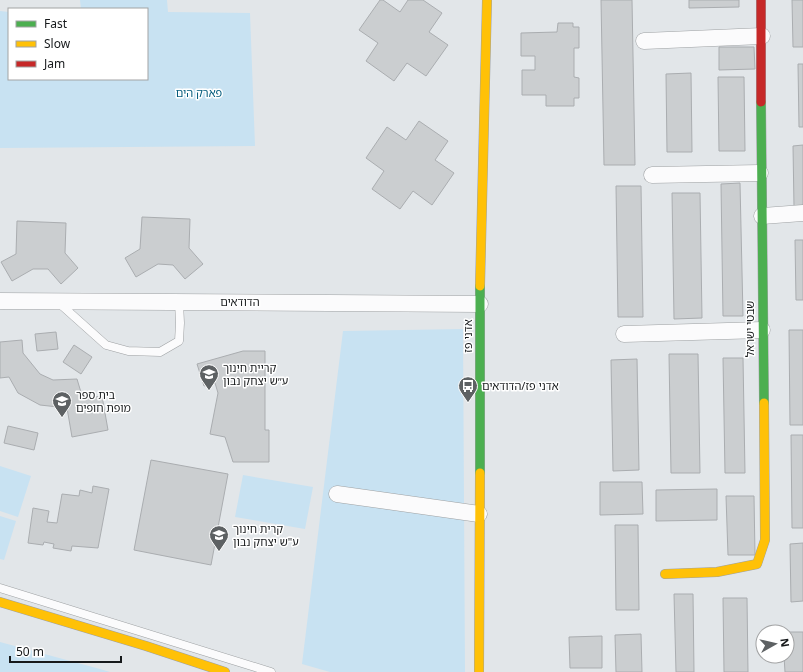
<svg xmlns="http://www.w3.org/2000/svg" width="803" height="672" viewBox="0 0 803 672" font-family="'Noto Sans','Noto Sans Hebrew',sans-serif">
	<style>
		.green { fill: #c8e2f2 }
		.building { fill: #cbced0; stroke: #aaadb0 }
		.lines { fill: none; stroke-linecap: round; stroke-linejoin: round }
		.lane-casing { stroke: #9ea1a3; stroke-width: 9 }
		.street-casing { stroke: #9ea1a3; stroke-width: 17 }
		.fast-casing { stroke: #9ea1a3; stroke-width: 10 }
		.slow-casing { stroke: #9ea1a3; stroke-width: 10 }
		.jam-casing { stroke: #9ea1a3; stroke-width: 10 }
		.lane { stroke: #fbfbfc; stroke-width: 8 }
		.street { stroke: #fbfbfc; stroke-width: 16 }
		.fast { stroke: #4caf50; stroke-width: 9 }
		.slow { stroke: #ffc107; stroke-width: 9 }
		.jam { stroke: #c62828; stroke-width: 9 }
		.labels { text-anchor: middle; stroke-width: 3; stroke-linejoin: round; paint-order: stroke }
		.park-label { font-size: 11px; fill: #01597b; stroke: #fff }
		.street-label { font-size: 11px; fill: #16191b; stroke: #fff }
		.poi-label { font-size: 11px; fill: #16191b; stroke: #fff; text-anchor: start }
	</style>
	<rect width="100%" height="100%" fill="#e2e6e9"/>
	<path class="green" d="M 80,0 L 167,0 L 168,12 L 250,13 L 255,146 L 0,148 L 0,11 L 9,12 L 9,79 L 147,79 L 147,9 L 81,9 Z
		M 463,329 L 465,672 L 330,672 L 302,664 L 343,331 Z
		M 0,466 L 31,476 L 18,517 L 0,511 Z
		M 243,475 L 313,487 L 305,529 L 235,517 Z
		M 0,516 L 16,521 L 4,560 L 0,559 Z
		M 0,642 L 100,669 L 110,672 L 0,672 Z"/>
	<path class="building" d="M 380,0 L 383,0 L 400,12 L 408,0 L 423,0 L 442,13 L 429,32 L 448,45 L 426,76 L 407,63 L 394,81 L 366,61 L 378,43 L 359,30 Z
		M 601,0 L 632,0 L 635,165 L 604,165 Z
		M 689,0 L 739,0 L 739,7 L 689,8 Z
		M 792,0 L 803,0 L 803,47 L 793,47 Z
		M 558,23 L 573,23 L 573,27 L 579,27 L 579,48 L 574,48 L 574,77 L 579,78 L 579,98 L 574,98 L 574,106 L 546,106 L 546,95 L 522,95 L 522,70 L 535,70 L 535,56 L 521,56 L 521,33 L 557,32 Z
		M 719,47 L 754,47 L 755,69 L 719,70 Z
		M 798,64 L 803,64 L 803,127 L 799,127 Z
		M 691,73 L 692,152 L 667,152 L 666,74 Z
		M 718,77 L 744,77 L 745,151 L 719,151 Z
		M 419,121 L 448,141 L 435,160 L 454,173 L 432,205 L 413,191 L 400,209 L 372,189 L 384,171 L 366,158 L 387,127 L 406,140 Z
		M 803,145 L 803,207 L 794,207 L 793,146 Z
		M 740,183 L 743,316 L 723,316 L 721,184 Z
		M 616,186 L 641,186 L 643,317 L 618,317 Z
		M 672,193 L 700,193 L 702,318 L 674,319 Z
		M 142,217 L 190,219 L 189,248 L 203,264 L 185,279 L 173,265 L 158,264 L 136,277 L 125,258 L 140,249 Z
		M 17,221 L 66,223 L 65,253 L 78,268 L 61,284 L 48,269 L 33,269 L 12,281 L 1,262 L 16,254 Z
		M 795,240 L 803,240 L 803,300 L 796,300 Z
		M 789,330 L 803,330 L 803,425 L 790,425 Z
		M 56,332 L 58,349 L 37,351 L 35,334 Z
		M 22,340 L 23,353 L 40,374 L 53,380 L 77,379 L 83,399 L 102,396 L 108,430 L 72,437 L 67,408 L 40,405 L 18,393 L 9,377 L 0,378 L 0,342 Z
		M 74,345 L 92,357 L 81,374 L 63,362 Z
		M 243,351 L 265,351 L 265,430 L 269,430 L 269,462 L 233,462 L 225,437 L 210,434 L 218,393 L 215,383 L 204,386 L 197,364 Z
		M 669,354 L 698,354 L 700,473 L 671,473 Z
		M 723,358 L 743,358 L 745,473 L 725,473 Z
		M 637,359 L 639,470 L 613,471 L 611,360 Z
		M 8,426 L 38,433 L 34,450 L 4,443 Z
		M 791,435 L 803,435 L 803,528 L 792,528 Z
		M 151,460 L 228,474 L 211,565 L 134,550 Z
		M 600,482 L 642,482 L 643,514 L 600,515 Z
		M 93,486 L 109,489 L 98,548 L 72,546 L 71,551 L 53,548 L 54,544 L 44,542 L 43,545 L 28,543 L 33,508 L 49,511 L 47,522 L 57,523 L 62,494 L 79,496 L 80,490 L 92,493 Z
		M 717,489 L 717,520 L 656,521 L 656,490 Z
		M 726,496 L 754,496 L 755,555 L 728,555 Z
		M 615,525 L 638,525 L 639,610 L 616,610 Z
		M 803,543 L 803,601 L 791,602 L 790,544 Z
		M 674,594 L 693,594 L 694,672 L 676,672 Z
		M 723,598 L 747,598 L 748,672 L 724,672 Z
		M 787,632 L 803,632 L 803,672 L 785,672 L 784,656 L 787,656 Z
		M 641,634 L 642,672 L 616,672 L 615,635 Z
		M 602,636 L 602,668 L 570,668 L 569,637 Z"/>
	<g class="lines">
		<defs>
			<path id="lane" d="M 59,303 L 106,345 L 128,351 L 160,352 L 179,341 L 180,323 L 179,302
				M 0,588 L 271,672"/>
			<path id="street" d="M 644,41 L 762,36
				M 652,175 L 760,173
				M 762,216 L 803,213
				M 0,301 L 480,304
				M 624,334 L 762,330
				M 337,494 L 479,514"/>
			<path id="fast" d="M 761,102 L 764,403
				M 480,473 L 480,286"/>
			<path id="slow" d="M 480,286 L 487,0
				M 665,574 L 717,572 L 757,564 L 765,540 L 764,403
				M 0,602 L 146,646 L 225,672
				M 479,672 L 480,473"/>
			<path id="jam" d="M 761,0 L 761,102"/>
		</defs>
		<use href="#lane" class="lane-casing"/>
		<use href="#street" class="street-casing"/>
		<use href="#fast" class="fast-casing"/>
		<use href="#slow" class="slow-casing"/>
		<use href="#jam" class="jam-casing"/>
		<use href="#lane" class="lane"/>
		<use href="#street" class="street"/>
		<use href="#fast" class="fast"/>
		<use href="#slow" class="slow"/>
		<use href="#jam" class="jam"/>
	</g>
	<defs>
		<symbol id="school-pin" viewBox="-11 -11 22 30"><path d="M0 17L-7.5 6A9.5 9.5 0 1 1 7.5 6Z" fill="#5d6163" stroke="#fff"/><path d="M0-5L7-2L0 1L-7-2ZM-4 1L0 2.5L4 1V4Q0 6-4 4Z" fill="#fff"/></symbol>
		<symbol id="bus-pin" viewBox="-11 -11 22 30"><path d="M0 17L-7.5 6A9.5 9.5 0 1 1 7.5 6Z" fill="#5d6163" stroke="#fff"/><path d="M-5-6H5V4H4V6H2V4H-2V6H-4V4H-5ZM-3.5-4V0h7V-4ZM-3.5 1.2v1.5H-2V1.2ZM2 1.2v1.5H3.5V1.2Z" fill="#fff"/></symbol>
	</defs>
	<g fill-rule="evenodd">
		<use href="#school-pin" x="198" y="363" width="22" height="30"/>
		<use href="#bus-pin" x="457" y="375" width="22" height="30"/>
		<use href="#school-pin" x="51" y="390" width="22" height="30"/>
		<use href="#school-pin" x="208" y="524" width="22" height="30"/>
	</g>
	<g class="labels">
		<g class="park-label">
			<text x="199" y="97">פארק הים</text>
		</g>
		<g class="street-label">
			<text x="240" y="306">הדודאים</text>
			<text transform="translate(750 329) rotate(-90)" y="4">שבטי ישראל</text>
			<text transform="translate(468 336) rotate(-90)" y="4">אדני פז</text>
		</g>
		<g class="poi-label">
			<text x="223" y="372">קריית חינוך<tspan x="223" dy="13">ע״ש יצחק נבון</tspan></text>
			<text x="482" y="390">אדני פז/הדודאים</text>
			<text x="76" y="399">בית ספר<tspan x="76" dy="13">מופת חופים</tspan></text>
			<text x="233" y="533">קרית חינוך<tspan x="233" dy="13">ע"ש יצחק נבון</tspan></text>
		</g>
	</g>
	<rect x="8" y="8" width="140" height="72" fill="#ffffff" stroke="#a2a3a4"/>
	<rect x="16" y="21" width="20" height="6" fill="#4caf50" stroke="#a2a3a4"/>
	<text x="44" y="28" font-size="12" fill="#16191b">Fast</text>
	<rect x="16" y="41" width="20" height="6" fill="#ffc107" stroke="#a2a3a4"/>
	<text x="44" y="48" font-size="12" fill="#16191b">Slow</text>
	<rect x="16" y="61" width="20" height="6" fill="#c62828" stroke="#a2a3a4"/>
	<text x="44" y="68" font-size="12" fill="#16191b">Jam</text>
	<g transform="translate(775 644) rotate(82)"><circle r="19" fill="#ffffff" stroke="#a2a3a4"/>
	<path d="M0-3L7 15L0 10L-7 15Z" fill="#5d6163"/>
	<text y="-6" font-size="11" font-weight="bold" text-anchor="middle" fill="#16191b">N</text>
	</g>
	<path d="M10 656v6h111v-6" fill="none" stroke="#16191b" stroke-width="2"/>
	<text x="16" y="656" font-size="12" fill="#16191b" stroke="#ffffff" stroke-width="3" paint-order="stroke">50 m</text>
</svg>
